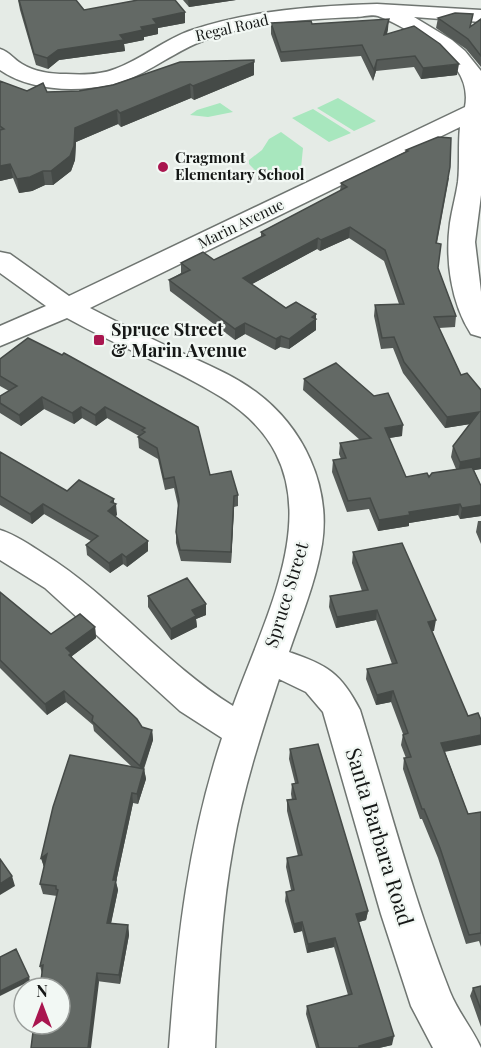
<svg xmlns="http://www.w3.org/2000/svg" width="481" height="1048" viewBox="0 0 481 1048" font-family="'Playfair Display',serif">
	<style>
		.green { fill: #a8e7be }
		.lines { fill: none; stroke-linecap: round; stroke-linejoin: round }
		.minor-casing { stroke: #6f7571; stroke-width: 3 }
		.minor { fill: #fff; fill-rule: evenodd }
		.wall { fill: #555a57 }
		.shaded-wall { fill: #454a47 }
		.building { fill: #636965; stroke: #454a47; stroke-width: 1.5 }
		.poi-dot { fill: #a9164f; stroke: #f2f8f4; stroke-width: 2 }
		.labels { text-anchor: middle; stroke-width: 4.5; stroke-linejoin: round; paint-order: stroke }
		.far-street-label { font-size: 15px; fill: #151716; stroke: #f2f8f4 }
		.far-poi-label { font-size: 15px; font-weight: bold; fill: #151716; stroke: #f2f8f4; text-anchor: start }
		.poi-label { font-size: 18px; font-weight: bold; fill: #151716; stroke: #f2f8f4; text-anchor: start }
		.street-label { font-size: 18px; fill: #151716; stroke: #f2f8f4 }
		.near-street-label { font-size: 21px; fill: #151716; stroke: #f2f8f4 }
	</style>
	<rect width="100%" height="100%" fill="#e5ebe6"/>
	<path class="green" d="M 338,98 L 376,121 L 354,131 L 317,108 Z
		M 220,103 L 233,112 L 208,117 L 190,115 L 197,110 Z
		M 313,109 L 351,133 L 329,142 L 292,118 Z
		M 281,132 L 303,148 L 301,168 C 289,180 266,177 251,172 L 254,169 L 249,164 L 249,160 L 262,150 L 269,139 Z"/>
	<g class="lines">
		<defs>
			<path id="minor" d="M 377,4 L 481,10 L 481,22 L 414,17 L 452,40 L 465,51 L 481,71 L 481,195 L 475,242 L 481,292 L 481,337 L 471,334 C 451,303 445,260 450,223 C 452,209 456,196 458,182 C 460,164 458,145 460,127 L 90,308 C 119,323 149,338 180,352 C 206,364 233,375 256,392 C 303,427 331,485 322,544 C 316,581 301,617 289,652 C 327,665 341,673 360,710 C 389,804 414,901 450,992 C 458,1012 472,1028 481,1048 L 433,1048 L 411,1006 L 381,914 L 323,712 L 306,692 L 279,679 C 261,734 243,789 233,847 C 221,913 218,981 215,1048 L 169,1048 C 177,940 188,841 222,738 L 180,711 L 45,588 L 0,560 L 0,530 C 16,535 30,545 44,554 C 113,597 164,663 233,706 C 270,603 345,474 221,397 C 173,367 117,346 67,318 L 0,346 L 0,326 L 46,306 L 0,273 L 0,252 L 10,254 L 69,296 L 465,107 C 470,81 454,61 433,47 C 417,35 396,23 378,16 C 373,14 362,17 356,17 C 303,19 244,23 195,44 C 166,57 142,78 110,85 C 75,92 30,91 0,70 L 0,49 C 10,52 13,59 22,64 C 35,72 51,74 66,74 C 82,75 100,75 115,69 C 142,59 165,39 192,30 C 252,10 315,6 377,4 Z"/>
		</defs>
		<use href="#minor" class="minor-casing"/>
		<use href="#minor" class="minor"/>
	</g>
	<path class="wall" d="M 18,0 L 84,10 L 185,12 L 185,23 L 158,28 L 158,34 L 144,37 L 144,40 L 124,44 L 125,51 L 59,60 L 48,69 L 36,65 L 20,10 Z
		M 183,0 L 236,0 L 189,7 Z
		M 438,18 L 471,26 L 481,19 L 481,67 L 466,49 L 436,28 Z
		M 271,23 L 312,24 L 388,29 L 387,34 L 457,75 L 421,79 L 414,67 L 376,71 L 373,81 L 361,56 L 281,62 L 271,34 Z
		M 254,62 L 254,75 L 194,100 L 191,98 L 121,127 L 118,124 L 76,142 L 75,160 L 71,171 L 53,185 L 45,185 L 32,191 L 19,193 L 13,178 L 0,181 L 0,81 L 27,91 L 47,92 L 79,91 Z
		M 406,150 L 449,178 L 437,243 L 438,268 L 456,316 L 455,327 L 439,328 L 461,375 L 481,390 L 481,469 L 474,470 L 481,486 L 481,516 L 460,519 L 458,515 L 409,523 L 409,526 L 378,531 L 369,509 L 347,512 L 332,472 L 333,460 L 341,459 L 339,454 L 340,443 L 360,440 L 303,390 L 304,379 L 402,436 L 389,438 L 406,477 L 429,477 L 456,469 L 451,457 L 453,446 L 470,424 L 445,428 L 403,373 L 393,348 L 381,349 L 374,316 L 375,305 L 399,304 L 384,261 L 349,238 L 320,251 L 317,249 L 252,284 L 286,308 L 316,314 L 316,330 L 289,349 L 280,347 L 275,350 L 245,334 L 235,340 L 170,291 L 169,280 L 181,273 L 181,263 L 214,260 L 261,237 L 261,232 L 340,191 L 341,183 L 405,152 Z
		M 28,338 L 238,495 L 238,506 L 234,507 L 231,563 L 181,561 L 176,543 L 176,532 L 178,506 L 174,488 L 165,490 L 158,459 L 139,448 L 138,437 L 139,436 L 107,418 L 96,426 L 82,418 L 74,424 L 44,409 L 21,426 L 0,413 L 0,396 L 9,391 L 0,386 L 0,359 Z
		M 0,452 L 67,491 L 114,504 L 117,515 L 115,516 L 148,541 L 148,551 L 127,567 L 123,564 L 110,573 L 87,555 L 86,545 L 91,541 L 44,514 L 32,524 L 0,505 Z
		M 478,521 L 481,521 L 481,544 L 476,532 Z
		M 353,552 L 434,631 L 432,631 L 445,752 L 468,814 L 481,812 L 481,947 L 479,941 L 466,944 L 438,858 L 422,819 L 420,819 L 403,769 L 404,758 L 406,758 L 401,745 L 403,734 L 391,702 L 376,705 L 366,679 L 367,669 L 392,664 L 376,620 L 336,628 L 329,607 L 330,596 L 362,591 L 352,563 Z
		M 0,592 L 51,634 L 95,627 L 96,638 L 72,656 L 72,658 L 142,727 L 152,730 L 153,740 L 144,769 L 146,779 L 138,804 L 133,803 L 116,882 L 118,890 L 111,924 L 128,925 L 129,935 L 120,984 L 42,974 L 40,966 L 57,896 L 43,894 L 40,884 L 44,867 L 41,858 L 131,766 L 94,731 L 93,725 L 66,702 L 47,715 L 0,668 Z
		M 148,596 L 206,604 L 206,615 L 196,619 L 197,627 L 171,640 L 148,607 Z
		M 290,749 L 368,911 L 366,920 L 359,922 L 392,1045 L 379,1048 L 316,1048 L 306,1014 L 307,1006 L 348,995 L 334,947 L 307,953 L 302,931 L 294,933 L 285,901 L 286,892 L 291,890 L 286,867 L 287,858 L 298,856 L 287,811 L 287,800 L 292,800 L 291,794 L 292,784 L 295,783 L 289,759 Z
		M 481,986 L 481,1027 L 470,996 L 473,988 Z"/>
	<path class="shaded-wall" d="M 188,0 L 236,0 L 189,7 Z
		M 185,12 L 185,23 L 158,28 L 158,34 L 144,37 L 144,40 L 124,44 L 125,51 L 59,60 L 48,69 L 47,58 L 58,50 L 120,35 L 141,27 L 153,19 Z
		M 389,19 L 388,29 L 384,45 L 384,35 Z
		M 377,60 L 376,71 L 373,81 L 374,70 Z
		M 254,62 L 254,75 L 194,100 L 193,86 Z
		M 459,64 L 457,75 L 421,79 L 423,68 Z
		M 190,84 L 191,98 L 121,127 L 120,113 Z
		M 117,110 L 118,124 L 76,142 L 75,160 L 71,171 L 53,185 L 51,171 L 75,128 Z
		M 10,164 L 13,178 L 0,181 L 0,166 Z
		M 43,171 L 45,185 L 32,191 L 19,193 L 17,179 Z
		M 350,227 L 349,238 L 320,251 L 321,240 Z
		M 318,238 L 317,249 L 243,289 L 243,278 Z
		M 316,314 L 316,330 L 289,349 L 289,339 L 312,317 Z
		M 245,323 L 245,334 L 235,340 L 235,329 Z
		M 281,336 L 280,347 L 275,350 L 276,339 Z
		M 42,397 L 44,409 L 21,426 L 19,415 Z
		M 81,407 L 82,418 L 74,424 L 72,413 Z
		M 105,407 L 107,418 L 96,426 L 95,415 Z
		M 479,412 L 477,423 L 445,428 L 447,417 Z
		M 403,425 L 402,436 L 383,439 L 385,428 Z
		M 481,458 L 481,469 L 458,473 L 460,462 Z
		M 234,496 L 234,507 L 231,563 L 231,552 Z
		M 114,499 L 114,506 L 116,504 L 117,515 L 110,521 L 108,511 L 111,502 Z
		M 43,504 L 44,514 L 32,524 L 30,514 Z
		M 460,504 L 458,515 L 409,523 L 409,526 L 378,531 L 379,520 L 409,512 Z
		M 481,505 L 481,516 L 460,519 L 462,508 Z
		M 148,541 L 148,551 L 127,567 L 126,557 Z
		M 122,554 L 123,564 L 110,573 L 109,563 Z
		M 206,604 L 206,615 L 196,619 L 197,627 L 171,640 L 171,629 L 192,610 Z
		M 377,610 L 376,620 L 336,628 L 337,617 Z
		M 436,620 L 434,631 L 426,632 L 428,622 Z
		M 95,627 L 96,638 L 72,656 L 73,664 L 66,648 Z
		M 64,691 L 66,702 L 47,715 L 45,704 Z
		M 393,691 L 391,702 L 376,705 L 377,695 Z
		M 152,730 L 153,740 L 141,776 L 140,766 Z
		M 481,735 L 481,745 L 439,753 L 441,743 Z
		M 144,769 L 146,779 L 138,804 L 137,794 Z
		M 132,793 L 133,803 L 116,882 L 118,890 L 109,932 L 107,923 L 113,880 Z
		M 47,854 L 44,867 L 41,858 Z
		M 12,876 L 15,886 L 0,895 L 0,884 Z
		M 368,911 L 366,920 L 355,923 L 356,914 Z
		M 302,922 L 302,931 L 294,933 L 294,924 Z
		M 128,925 L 129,935 L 120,984 L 119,975 Z
		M 335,938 L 334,947 L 307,953 L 308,944 Z
		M 97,973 L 99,982 L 91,1048 L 88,1048 Z
		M 29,977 L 30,981 L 0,996 L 0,991 Z
		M 394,1036 L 392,1045 L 379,1048 L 358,1048 L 359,1046 Z"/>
	<path class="building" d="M 19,0 L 76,0 L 84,10 L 138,0 L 175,0 L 185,12 L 153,19 L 157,24 L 141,27 L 143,30 L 120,35 L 124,40 L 58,50 L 47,58 L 34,54 Z
		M 455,13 L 473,14 L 470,27 L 481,19 L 481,56 L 468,39 L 438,18 Z
		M 389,19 L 384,35 L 414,26 L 440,44 L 459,64 L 423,68 L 415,56 L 377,60 L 374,70 L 362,45 L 281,52 L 271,23 L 311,21 L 312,24 Z
		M 254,60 L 254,62 L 193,86 L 190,84 L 120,113 L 117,110 L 75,128 L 74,146 L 70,156 L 51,171 L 43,171 L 30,177 L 17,179 L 10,164 L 0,166 L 0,130 L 4,129 L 0,126 L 0,81 L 27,91 L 43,83 L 47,92 L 79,91 L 113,85 L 180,62 Z
		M 438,137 L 451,138 L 450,167 L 436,243 L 441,244 L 438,268 L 456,316 L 434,317 L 461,375 L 467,373 L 481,390 L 481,458 L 460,462 L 453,446 L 479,412 L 447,417 L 404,362 L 394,337 L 382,338 L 375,305 L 404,304 L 385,250 L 350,227 L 321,240 L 318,238 L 243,278 L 286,308 L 296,302 L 316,314 L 312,317 L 316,319 L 289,339 L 281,336 L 276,339 L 245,323 L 235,329 L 169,280 L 190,270 L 181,263 L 203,252 L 214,260 L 265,235 L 261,232 L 347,187 L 341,183 L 408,151 L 406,150 Z
		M 28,338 L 62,355 L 64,353 L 198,427 L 210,475 L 231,471 L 238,495 L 234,496 L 231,552 L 180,550 L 176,532 L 179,500 L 174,477 L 164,479 L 157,448 L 138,437 L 145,432 L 142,430 L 145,428 L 105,407 L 95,415 L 81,407 L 72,413 L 42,397 L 19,415 L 0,403 L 0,396 L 17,386 L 0,376 L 0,359 Z
		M 336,363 L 374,396 L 388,393 L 403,425 L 385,428 L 406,477 L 427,473 L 429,477 L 432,473 L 472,467 L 481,486 L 481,505 L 462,508 L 460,504 L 409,512 L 410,515 L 379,520 L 370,498 L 348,501 L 333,460 L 346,458 L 340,443 L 371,438 L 304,379 Z
		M 0,452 L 67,491 L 79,480 L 114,499 L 111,502 L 116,504 L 108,511 L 148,541 L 126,557 L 122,554 L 109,563 L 86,545 L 98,536 L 43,504 L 30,514 L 0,496 Z
		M 402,543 L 436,620 L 428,622 L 468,716 L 478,713 L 481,720 L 481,735 L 441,743 L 468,814 L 481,812 L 481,933 L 469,935 L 440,848 L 424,809 L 422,809 L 404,758 L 411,757 L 403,735 L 408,733 L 393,691 L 377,695 L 367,669 L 397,663 L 377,610 L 337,617 L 330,596 L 368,590 L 353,552 Z
		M 187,578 L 206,604 L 192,610 L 196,616 L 171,629 L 148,596 Z
		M 0,592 L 51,634 L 80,614 L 95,627 L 66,648 L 71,653 L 69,655 L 137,719 L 142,727 L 152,730 L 140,766 L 92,721 L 93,716 L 64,691 L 45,704 L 0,660 Z
		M 318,744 L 368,911 L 356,914 L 394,1036 L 359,1046 L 359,1048 L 319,1048 L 307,1006 L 352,994 L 335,938 L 308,944 L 302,922 L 294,924 L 286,892 L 294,890 L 287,858 L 302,855 L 287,800 L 296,799 L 292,784 L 298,783 L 290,749 Z
		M 70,755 L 144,769 L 137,794 L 132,793 L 113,880 L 116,880 L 107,923 L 128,925 L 119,975 L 97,973 L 88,1048 L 31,1048 L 34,1024 L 60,1024 L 60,988 L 40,988 L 43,965 L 40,966 L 58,890 L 56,889 L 56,886 L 40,884 L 47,854 L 41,858 L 53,807 Z
		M 0,859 L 12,876 L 0,884 Z
		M 16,949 L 29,977 L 0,991 L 0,957 Z
		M 481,986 L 481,1010 L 473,988 Z"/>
	<g class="poi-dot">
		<circle cx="163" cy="167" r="6"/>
		<rect x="93" y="334" width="12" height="12" rx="3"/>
	</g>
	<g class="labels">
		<g class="far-street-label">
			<text transform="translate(232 28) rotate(-13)" y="5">Regal Road</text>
			<text transform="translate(241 224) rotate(-26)" y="5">Marin Avenue</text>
		</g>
		<g class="far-poi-label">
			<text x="175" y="163">Cragmont<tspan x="175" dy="17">Elementary School</tspan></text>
		</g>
		<g class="poi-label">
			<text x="111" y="336">Spruce Street<tspan x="111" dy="21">&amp; Marin Avenue</tspan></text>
		</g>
		<g class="street-label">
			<text transform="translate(287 595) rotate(-73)" y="6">Spruce Street</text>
		</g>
		<g class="near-street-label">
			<text transform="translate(379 837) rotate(73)" y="7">Santa Barbara Road</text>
		</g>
	</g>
	<g transform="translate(42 1006)"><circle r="28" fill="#f2f8f4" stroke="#9a9e9b" stroke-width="1.5"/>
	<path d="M0-4.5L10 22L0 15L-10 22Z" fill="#a9164f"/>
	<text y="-9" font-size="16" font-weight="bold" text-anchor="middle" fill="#151716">N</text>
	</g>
</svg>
